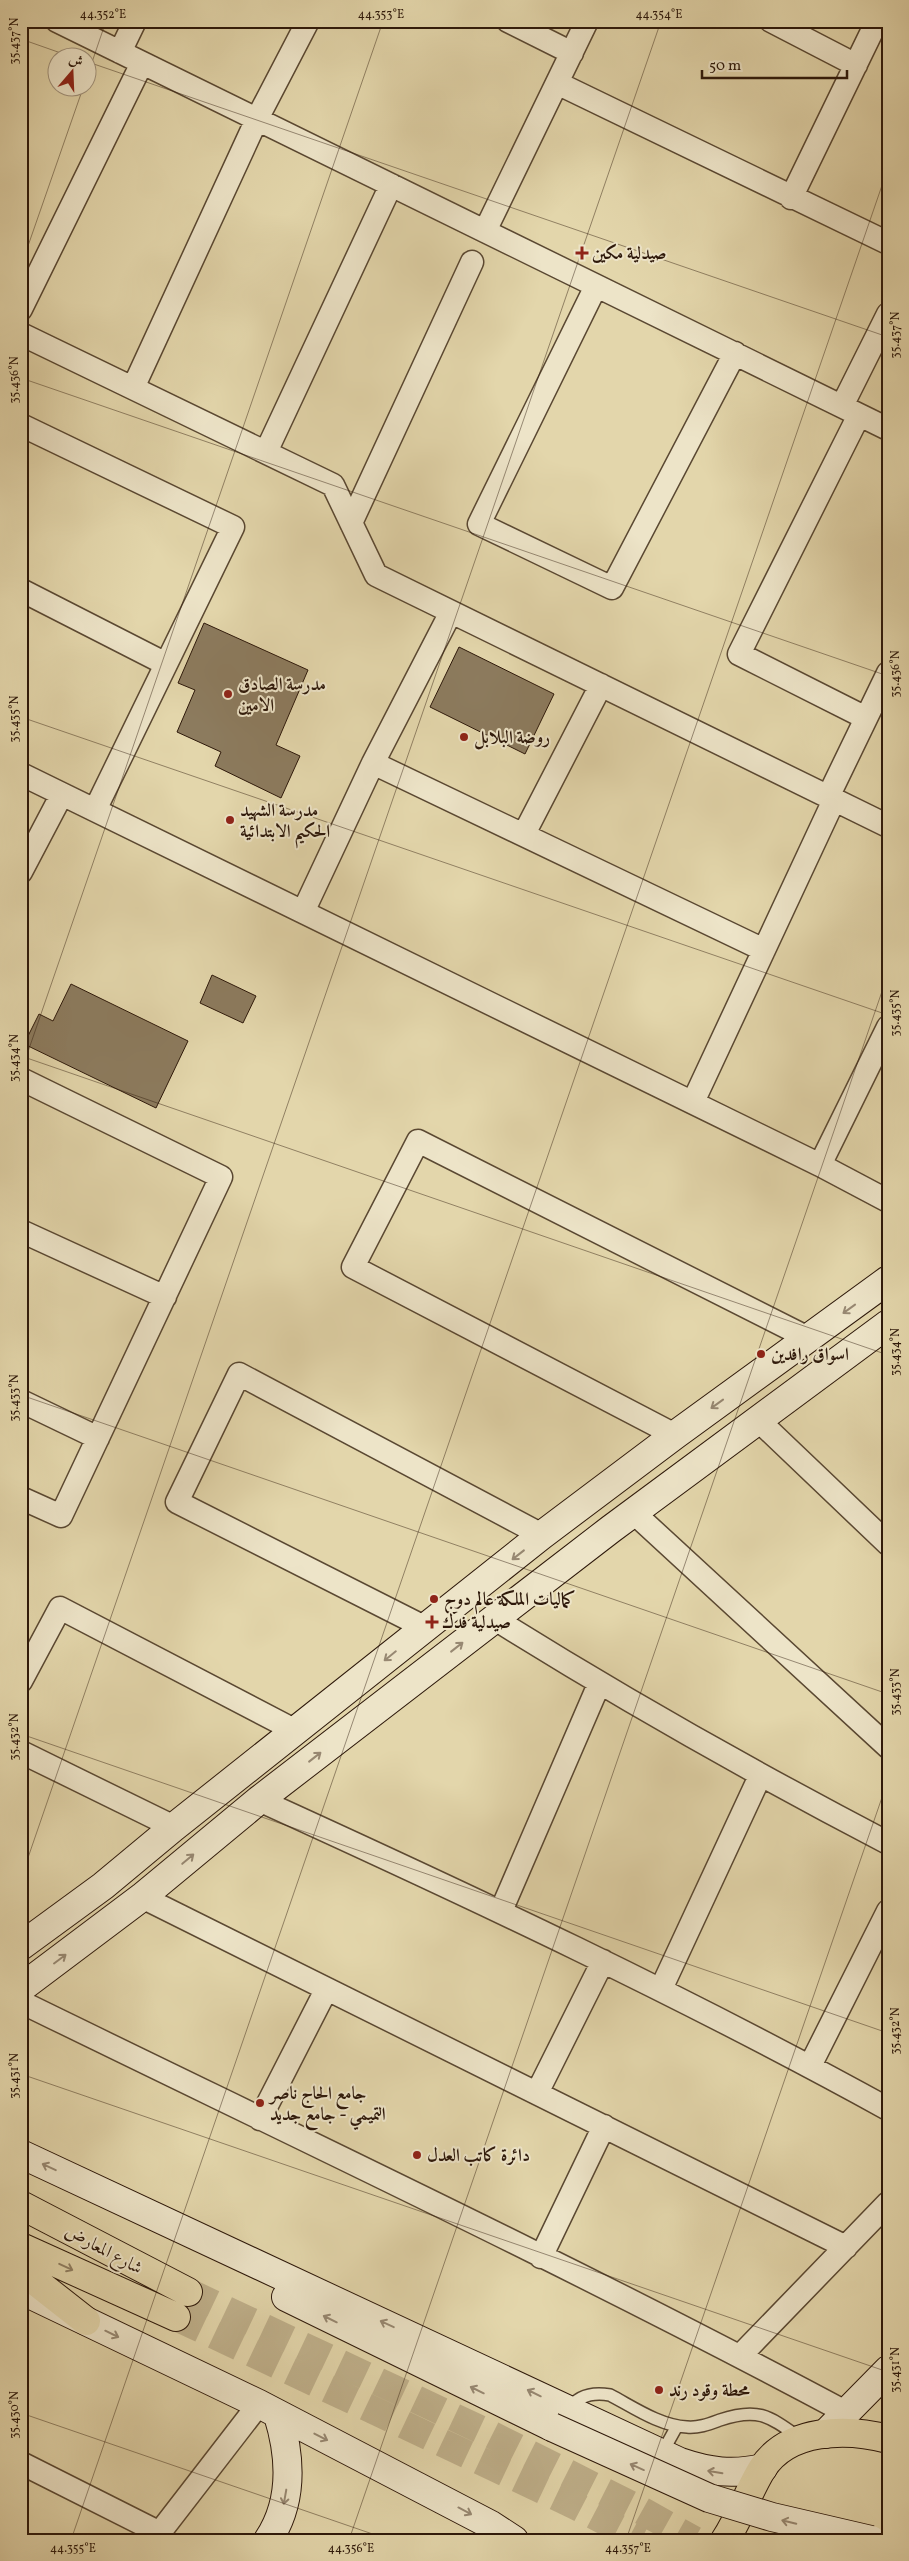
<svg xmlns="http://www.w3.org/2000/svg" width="909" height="2561" viewBox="0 0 909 2561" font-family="Vollkorn,Amiri,serif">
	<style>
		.building { fill: #8c7b5e; stroke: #2d180a }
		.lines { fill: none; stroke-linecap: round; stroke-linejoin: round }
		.primary-tunnel { stroke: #bfb08b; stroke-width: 28; stroke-dasharray: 28 14; stroke-linecap: butt }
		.lane-casing { stroke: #5a4832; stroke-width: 14 }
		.street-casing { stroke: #5a4832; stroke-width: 25 }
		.secondary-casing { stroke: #2d180a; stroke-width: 30 }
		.primary-casing { stroke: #2d180a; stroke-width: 30 }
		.lane { stroke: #ede4c8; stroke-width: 11 }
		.street { stroke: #ede4c8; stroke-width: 22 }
		.secondary { stroke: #ede4c8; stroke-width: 28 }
		.primary { stroke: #e3d6ab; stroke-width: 28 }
		.secondary-bridge-casing { stroke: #2d180a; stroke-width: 30; stroke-linecap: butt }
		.secondary-bridge { stroke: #ede4c8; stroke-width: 28 }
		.oneway { stroke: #978872 }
		.oneway2 { stroke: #918063 }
		.ticks { fill: none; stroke: #2d180a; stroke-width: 1; stroke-opacity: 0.45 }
		.poi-dot { fill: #8f2418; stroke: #ede4c8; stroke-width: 2 }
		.labels { text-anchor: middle; stroke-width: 4; stroke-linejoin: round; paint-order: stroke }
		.poi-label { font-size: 18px; font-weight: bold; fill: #2d180a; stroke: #ede4c8; text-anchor: start }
		.street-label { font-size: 18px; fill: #2d180a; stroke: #ede4c8 }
		.neatline { fill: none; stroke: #2d180a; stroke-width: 2 }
		.ticks-label { font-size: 12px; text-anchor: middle; fill: #2d180a }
	</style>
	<rect width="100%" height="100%" fill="#e3d6ab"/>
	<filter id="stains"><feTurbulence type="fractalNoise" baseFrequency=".004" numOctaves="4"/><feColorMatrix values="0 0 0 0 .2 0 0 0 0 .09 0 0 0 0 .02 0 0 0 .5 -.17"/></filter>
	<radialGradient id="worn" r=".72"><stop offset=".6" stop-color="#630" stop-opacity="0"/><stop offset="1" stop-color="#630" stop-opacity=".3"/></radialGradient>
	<path class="building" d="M 204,623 L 308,670 L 276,745 L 300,756 L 281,798 L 215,766 L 221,752 L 177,732 L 195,690 L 178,683 Z
		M 459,647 L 554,694 L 525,754 L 430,707 Z
		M 212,975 L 256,996 L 243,1023 L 200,1003 Z
		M 71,984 L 188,1041 L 156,1108 L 24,1044 L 39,1014 L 53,1021 Z"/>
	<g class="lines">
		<path class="primary-tunnel" d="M 188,2292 L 488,2433 L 639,2509 L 694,2540
			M 176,2317 L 574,2505 L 641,2540"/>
		<defs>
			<path id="lane" d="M 568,2410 C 578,2395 593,2392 610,2395 C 633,2407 660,2426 687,2427 C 699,2428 709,2424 720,2420 C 758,2407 769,2416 800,2438
				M 662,2453 L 677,2426"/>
			<path id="street" d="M 57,21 L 888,429
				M 508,21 L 572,53
				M 771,21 L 856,65
				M 120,52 L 135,21
				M 557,83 L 888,243
				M 791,198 L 877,21
				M 485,231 L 587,21
				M 596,286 L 479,524 L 612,588 L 735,353
				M 21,309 L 142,63
				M 21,334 L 333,485 L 376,575 L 888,826
				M 133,388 L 257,119 L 308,21
				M 842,406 L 888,314
				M 859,415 L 739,654 L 866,718
				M 21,425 L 233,527 L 95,810
				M 266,452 L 391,185
				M 351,523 L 472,262
				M 21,590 L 166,664
				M 373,763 L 764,950
				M 21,774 L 820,1165 L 888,1201
				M 828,797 L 888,673
				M 524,834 L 601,685
				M 21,872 L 62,794
				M 303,912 L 373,763 L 451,612
				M 21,1079 L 221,1177 L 61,1516 L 21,1498
				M 693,1102 L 834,800
				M 820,1165 L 888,1027
				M 21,1231 L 165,1297
				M 21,1401 L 98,1438
				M 758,1420 L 888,1544
				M 675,1435 L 353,1267 L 418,1141 L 808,1338
				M 634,1513 L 888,1747
				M 495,1619 C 623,1699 754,1773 888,1843
				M 426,1628 L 177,1502 L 239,1374 L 542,1535
				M 21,1681 L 60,1608 L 296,1731
				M 21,1752 L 174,1827
				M 259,1800 C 472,1897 683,1996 888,2109
				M 142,1897 L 846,2247
				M 501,1911 L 599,1684
				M 661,1989 L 760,1776
				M 21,2002 C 297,2137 576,2268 847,2413
				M 810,2066 L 888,1911
				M 537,2093 L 603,1961
				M 260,2119 L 326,1990
				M 541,2257 L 604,2126
				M 740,2356 L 888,2203
				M 21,2463 L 160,2533
				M 154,2540 L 259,2404"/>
			<path id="secondary" d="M 21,1946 L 103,1886 L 174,1827 L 542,1535 L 675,1435 L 888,1280
				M 21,1988 L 142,1897 L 259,1800 L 611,1529 L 888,1324
				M 21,2154 L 680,2462 C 709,2472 733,2475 763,2468
				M 21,2290 L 259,2404 L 491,2525 L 514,2540
				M 286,2297 L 552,2427
				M 825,2434 L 888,2370
				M 268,2540 C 294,2501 291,2457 278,2415"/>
			<path id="primary" d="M 21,2205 L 188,2292
				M 21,2247 L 176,2317
				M 21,2270 L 86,2321
				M 725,2540 C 740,2517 748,2492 762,2469 C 788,2428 847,2428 888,2439"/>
		</defs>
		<use href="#lane" class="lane-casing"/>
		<use href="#street" class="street-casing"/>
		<use href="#secondary" class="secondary-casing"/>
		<use href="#primary" class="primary-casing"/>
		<use href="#lane" class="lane"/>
		<use href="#street" class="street"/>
		<use href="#secondary" class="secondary"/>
		<use href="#primary" class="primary"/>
		<defs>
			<path id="secondary-bridge" d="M 552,2427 L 709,2498 L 772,2517 L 871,2540"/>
		</defs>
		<use href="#secondary-bridge" class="secondary-bridge-casing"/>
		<use href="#secondary-bridge" class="secondary-bridge"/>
	</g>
	<defs><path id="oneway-shaft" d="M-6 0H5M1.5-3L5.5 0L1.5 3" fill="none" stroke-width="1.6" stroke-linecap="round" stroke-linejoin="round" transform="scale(1.25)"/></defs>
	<g class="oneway">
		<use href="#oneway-shaft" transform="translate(849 1309) rotate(144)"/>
		<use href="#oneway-shaft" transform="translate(717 1404) rotate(144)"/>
		<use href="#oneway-shaft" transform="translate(518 1555) rotate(142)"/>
		<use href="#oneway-shaft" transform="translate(457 1647) rotate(-38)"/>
		<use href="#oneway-shaft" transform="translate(390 1656) rotate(141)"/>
		<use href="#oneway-shaft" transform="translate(315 1757) rotate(-38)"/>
		<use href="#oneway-shaft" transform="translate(188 1859) rotate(-40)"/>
		<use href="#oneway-shaft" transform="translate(60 1959) rotate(-37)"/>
		<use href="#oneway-shaft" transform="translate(49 2167) rotate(-155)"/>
		<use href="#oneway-shaft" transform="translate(330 2319) rotate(-154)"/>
		<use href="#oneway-shaft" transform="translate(387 2324) rotate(-155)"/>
		<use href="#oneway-shaft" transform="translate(112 2334) rotate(26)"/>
		<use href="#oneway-shaft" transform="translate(477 2390) rotate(-154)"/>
		<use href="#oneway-shaft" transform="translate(534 2393) rotate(-154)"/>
		<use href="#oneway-shaft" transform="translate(321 2437) rotate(27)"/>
		<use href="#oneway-shaft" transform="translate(637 2467) rotate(-156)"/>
		<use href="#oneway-shaft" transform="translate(715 2472) rotate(-171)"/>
		<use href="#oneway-shaft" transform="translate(285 2497) rotate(100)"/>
		<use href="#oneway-shaft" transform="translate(465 2511) rotate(28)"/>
		<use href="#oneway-shaft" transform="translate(789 2522) rotate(-166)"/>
	</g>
	<use class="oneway2" href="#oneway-shaft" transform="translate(66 2267) rotate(25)"/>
	<path class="ticks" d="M 21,39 L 75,58M 88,62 L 888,337M 88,74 L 106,21M 21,266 L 83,88M 21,378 L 888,676M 21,717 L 888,1015M 21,1056 L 888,1355M 21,1072 L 383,21M 21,1395 L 888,1694M 21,1734 L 888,2033M 21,1878 L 661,21M 21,2074 L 888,2372M 21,2413 L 390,2540M 71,2540 L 888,168M 349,2540 L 888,974M 626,2540 L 888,1780"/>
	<g class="poi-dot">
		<path d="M579.5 245.5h5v5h5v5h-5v5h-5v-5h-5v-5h5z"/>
		<circle cx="228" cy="694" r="5"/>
		<circle cx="464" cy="737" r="5"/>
		<circle cx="230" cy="820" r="5"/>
		<circle cx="761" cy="1354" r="5"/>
		<circle cx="434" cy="1599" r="5"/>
		<path d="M429.5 1614.5h5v5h5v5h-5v5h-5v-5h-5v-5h5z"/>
		<circle cx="260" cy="2103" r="5"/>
		<circle cx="417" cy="2155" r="5"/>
		<circle cx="659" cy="2390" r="5"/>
	</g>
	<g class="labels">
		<g class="poi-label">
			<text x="592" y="259">صيدلية مكين</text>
			<text x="238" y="690">مدرسة الصادق<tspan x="238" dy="21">الامين</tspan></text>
			<text x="474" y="743">روضة البلابل</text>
			<text x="240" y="816">مدرسة الشهيد<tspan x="240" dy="21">الحكيم الابتدائية</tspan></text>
			<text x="771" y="1360">اسواق رافدين</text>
			<text x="444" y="1605">كماليات الملكة عالم دوج</text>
			<text x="442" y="1628">صيدلية فدك</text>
			<text x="270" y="2099">جامع الحاج ناصر<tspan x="270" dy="21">التميمي - جامع جديد</tspan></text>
			<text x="427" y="2161">دائرة كاتب العدل</text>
			<text x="669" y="2396">محطة وقود رند</text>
		</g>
		<g class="street-label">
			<text transform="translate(104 2249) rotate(28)" y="6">شارع المعارض</text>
		</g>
	</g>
	<rect width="909" height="2561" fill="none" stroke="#e3d6ab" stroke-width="55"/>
	<g transform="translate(72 72) rotate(19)"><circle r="24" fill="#ede4c8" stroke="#a0927c"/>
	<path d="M0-4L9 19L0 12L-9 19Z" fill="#8f2418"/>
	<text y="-8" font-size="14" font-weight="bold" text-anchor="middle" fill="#2d180a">ش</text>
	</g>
	<path d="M702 70v8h145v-8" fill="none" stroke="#2d180a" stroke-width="2.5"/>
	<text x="709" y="70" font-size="15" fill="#2d180a" stroke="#ede4c8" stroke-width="4" paint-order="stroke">50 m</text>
	<rect x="28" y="28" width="854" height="2506" class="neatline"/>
	<g class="ticks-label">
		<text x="103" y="18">44.352°E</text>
		<text x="381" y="18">44.353°E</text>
		<text x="659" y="18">44.354°E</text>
		<text transform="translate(14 41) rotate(-90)" y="4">35.437°N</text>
		<text transform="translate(895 335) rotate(-90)" y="4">35.437°N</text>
		<text transform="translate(14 380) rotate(-90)" y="4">35.436°N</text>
		<text transform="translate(895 674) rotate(-90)" y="4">35.436°N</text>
		<text transform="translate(14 719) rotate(-90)" y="4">35.435°N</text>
		<text transform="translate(895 1013) rotate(-90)" y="4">35.435°N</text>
		<text transform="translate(14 1058) rotate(-90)" y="4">35.434°N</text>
		<text transform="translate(895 1352) rotate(-90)" y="4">35.434°N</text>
		<text transform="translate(14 1398) rotate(-90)" y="4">35.433°N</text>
		<text transform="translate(895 1692) rotate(-90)" y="4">35.433°N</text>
		<text transform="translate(14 1737) rotate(-90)" y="4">35.432°N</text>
		<text transform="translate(895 2031) rotate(-90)" y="4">35.432°N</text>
		<text transform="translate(14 2076) rotate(-90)" y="4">35.431°N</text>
		<text transform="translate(895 2370) rotate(-90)" y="4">35.431°N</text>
		<text transform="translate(14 2415) rotate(-90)" y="4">35.430°N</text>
		<text x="73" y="2552">44.355°E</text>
		<text x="351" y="2552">44.356°E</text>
		<text x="628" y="2552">44.357°E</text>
	</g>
	<rect width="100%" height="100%" filter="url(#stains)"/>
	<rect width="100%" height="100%" fill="url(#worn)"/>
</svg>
